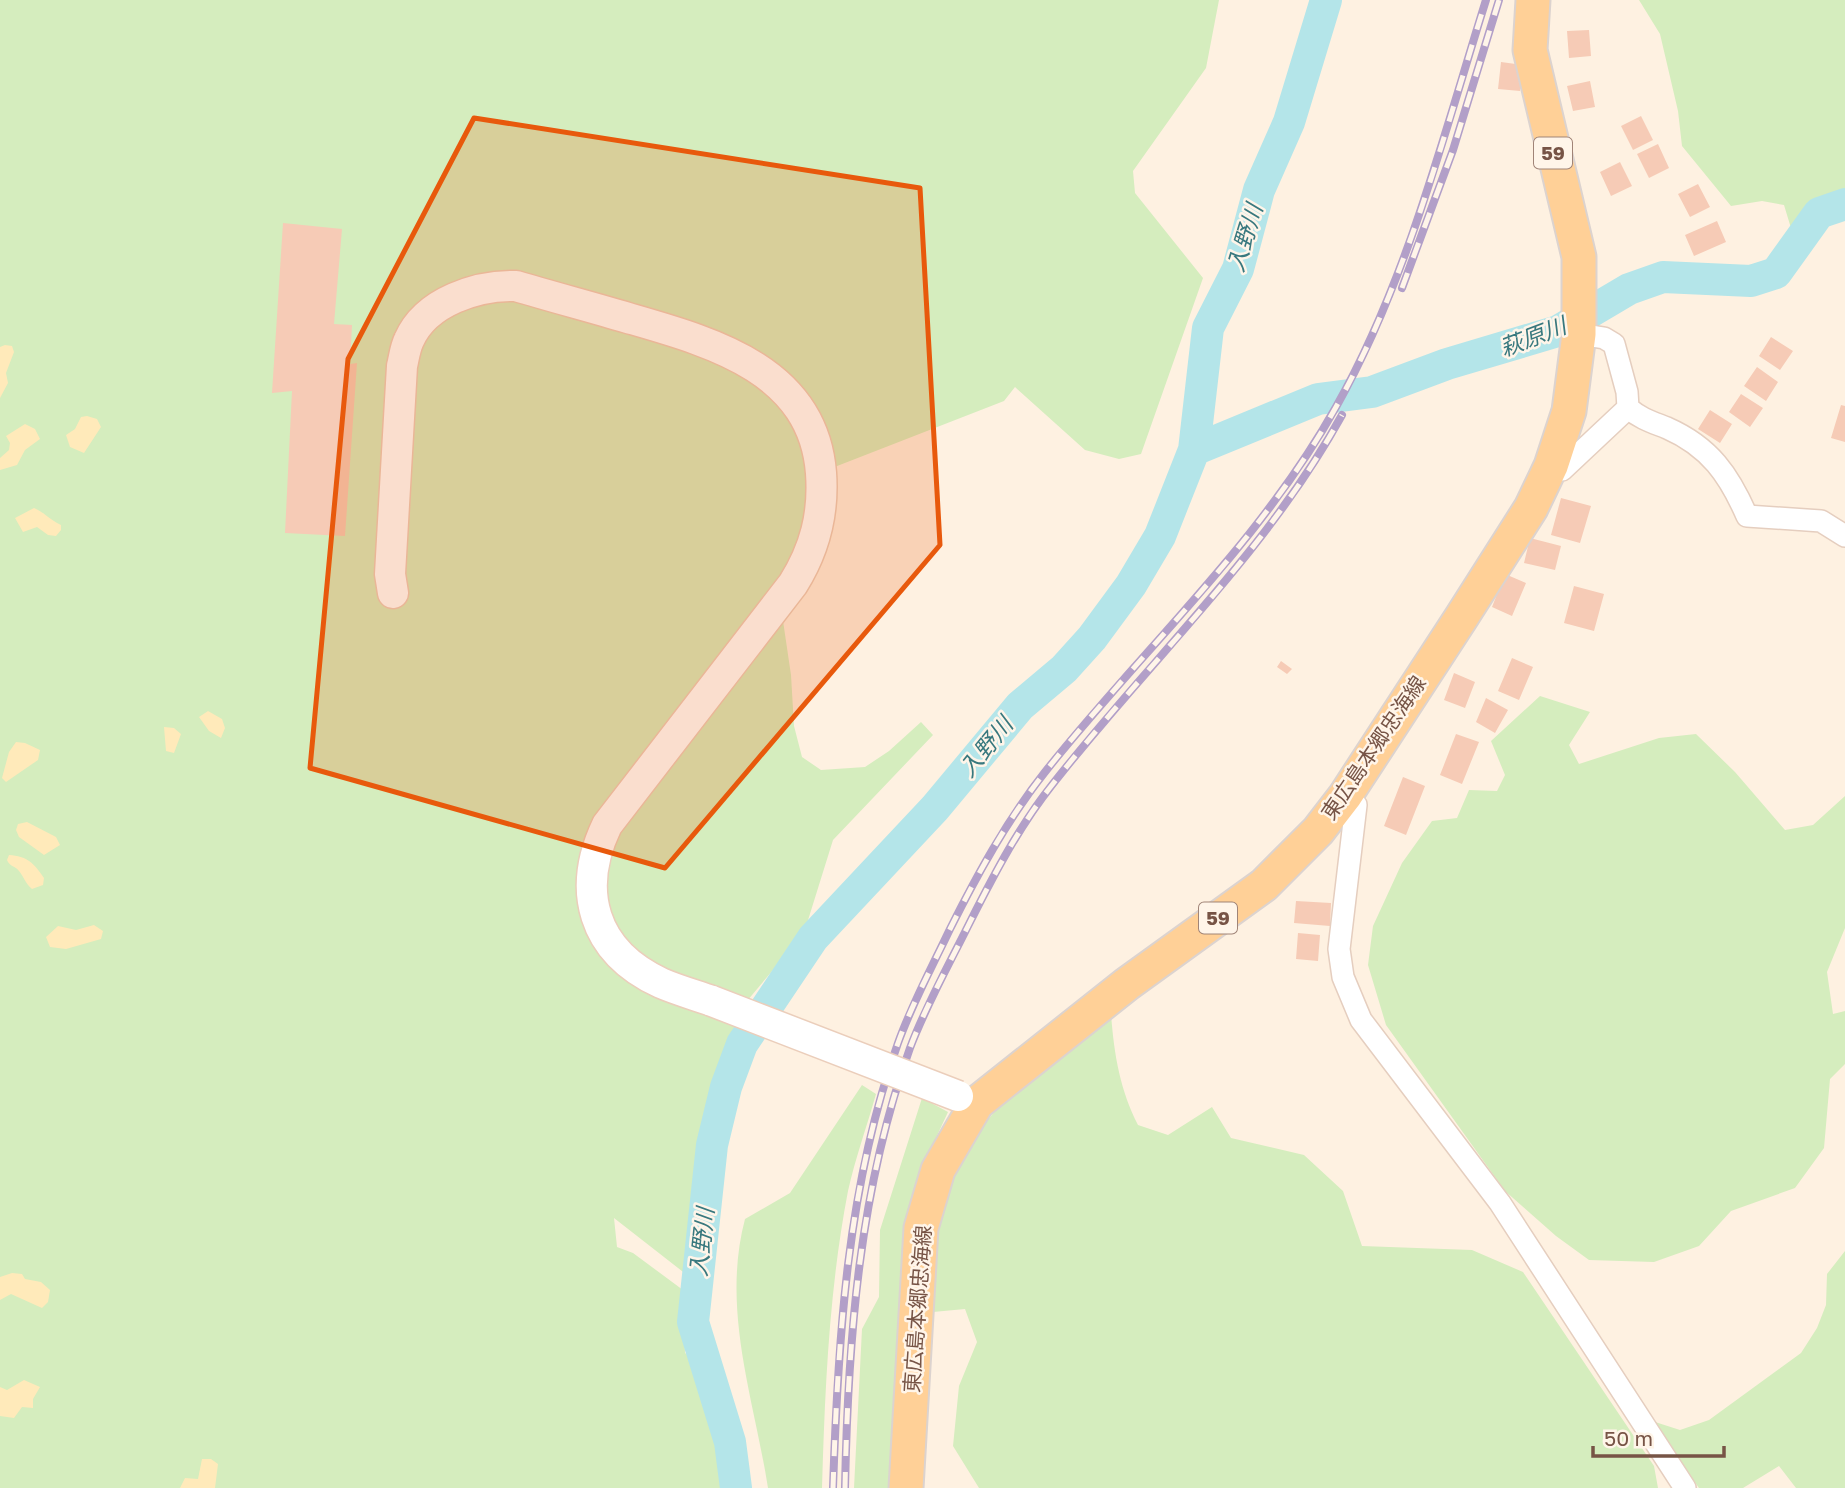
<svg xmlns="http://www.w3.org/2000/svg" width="1845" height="1488" viewBox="0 0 1845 1488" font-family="'Golos Text','Noto Sans JP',sans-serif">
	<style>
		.green { fill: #d5edbe }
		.sand { fill: #ffeaba }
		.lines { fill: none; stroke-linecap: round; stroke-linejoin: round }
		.river { stroke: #b4e5e9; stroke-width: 32 }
		.building { fill: #f6cbb6 }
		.street-casing { stroke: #e5cebf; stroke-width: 24 }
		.secondary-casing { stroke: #ebcebb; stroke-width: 33 }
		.primary-casing { stroke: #dcd3cf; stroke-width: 37 }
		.street { stroke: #fff; stroke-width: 21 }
		.secondary { stroke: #fff; stroke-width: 30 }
		.primary { stroke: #ffd097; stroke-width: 33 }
		.rail-casing { stroke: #b29fc8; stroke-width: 8 }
		.rail { stroke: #fff5e9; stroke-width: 5; stroke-dasharray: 16; stroke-linecap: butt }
		.secondary-bridge-casing { stroke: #ebcebb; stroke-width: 33; stroke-linecap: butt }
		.secondary-bridge { stroke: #fff; stroke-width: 30 }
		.marked { fill: #e8590c; fill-opacity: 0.2; stroke: #e8590c; stroke-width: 5; stroke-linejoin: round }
		.labels { text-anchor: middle; stroke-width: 5; stroke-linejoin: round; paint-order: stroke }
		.shield { fill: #fff5e9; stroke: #a08477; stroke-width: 2 }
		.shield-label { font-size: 19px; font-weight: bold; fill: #775446 }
		.street-label { font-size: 21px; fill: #775446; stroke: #fff5e9 }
		.water-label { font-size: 23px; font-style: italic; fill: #38787e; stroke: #fff5e9 }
	</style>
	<rect width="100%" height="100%" fill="#fef1e1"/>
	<path class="green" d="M 0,0 L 1219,0 L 1206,68 L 1133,171 L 1135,193 L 1203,278 L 1141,454 L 1119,459 L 1085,450 L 1015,387 L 1004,401 L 832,468 L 782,614 L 791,675 L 794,726 L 802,757 L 821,770 L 865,767 L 889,751 L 921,722 L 933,735 L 833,840 L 804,933 L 747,1001 L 743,1027 L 708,1110 L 687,1275 L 614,1218 L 617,1247 L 633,1253 L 683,1290 L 685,1353 C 690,1357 698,1361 702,1366 C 722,1390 726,1458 726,1488 L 0,1488 Z
		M 1639,0 L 1845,0 L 1845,199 L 1816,211 L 1794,238 L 1784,205 L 1762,201 L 1731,206 L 1682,146 L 1678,111 L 1660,34 Z
		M 1540,696 L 1590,712 L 1569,745 L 1579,764 L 1659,738 L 1696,734 L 1735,772 L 1785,830 L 1813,825 L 1845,796 L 1845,928 L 1827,972 L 1833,1014 L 1845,1011 L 1845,1064 L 1830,1079 L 1824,1148 L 1795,1188 L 1731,1211 L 1699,1246 L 1654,1262 L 1589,1260 L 1556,1236 L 1505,1191 L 1386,1025 L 1368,965 L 1373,926 L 1402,863 L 1432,821 L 1457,818 L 1469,790 L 1497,791 L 1505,775 L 1491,741 Z
		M 1111,1014 C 1114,1054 1120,1090 1138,1125 L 1168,1135 L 1212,1107 L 1231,1138 L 1304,1155 L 1343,1191 L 1362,1246 L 1472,1250 L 1523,1272 L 1654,1466 L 1658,1488 L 979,1488 L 953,1446 L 959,1386 L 977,1342 L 965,1309 L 933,1312 C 937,1271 935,1222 950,1184 C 979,1107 1049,1061 1111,1014 Z
		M 862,1085 L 876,1094 C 867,1126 855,1159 848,1191 C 829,1290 825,1388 822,1488 L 768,1488 C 754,1398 721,1310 745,1219 L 790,1193 Z
		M 922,1098 L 948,1112 L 922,1168 L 894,1488 L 854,1488 L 862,1329 L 879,1297 L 880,1230 Z
		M 1845,1251 L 1845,1488 L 1796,1488 L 1779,1466 L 1743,1488 L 1699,1488 L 1652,1421 L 1680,1430 L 1709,1420 L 1801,1353 L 1817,1328 L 1826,1305 L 1827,1274 Z"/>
	<path class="sand" d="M 5,345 L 12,346 L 14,352 L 6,373 L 8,383 L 0,398 L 0,347 Z
		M 87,416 L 97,419 L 101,427 L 84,453 L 70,447 L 66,435 L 75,429 L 81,417 Z
		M 25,424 L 35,429 L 40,439 L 25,450 L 17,465 L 0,470 L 0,458 L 9,450 L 10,443 L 6,436 Z
		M 34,508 C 44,512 50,520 61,525 L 61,530 L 56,536 L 48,535 L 37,527 L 23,532 L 15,518 Z
		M 208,711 L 222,719 L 225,728 L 221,738 L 209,731 L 199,717 Z
		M 164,727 L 174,728 L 181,734 L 174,753 L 166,751 Z
		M 16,742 L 25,743 L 40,750 L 38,760 L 6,782 L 2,778 L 9,752 Z
		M 27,822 L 56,837 L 60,845 L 44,855 L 19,837 L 16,830 L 18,824 Z
		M 9,855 C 27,856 34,863 44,878 L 43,885 L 32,889 C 25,883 24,877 19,871 C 14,865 10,867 7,860 Z
		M 94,925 L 103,931 L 101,939 L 66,949 L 50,947 L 46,937 L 58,926 L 76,930 Z
		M 12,1273 L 22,1274 L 25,1279 L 41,1282 L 50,1290 L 48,1302 L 42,1308 L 11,1294 L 0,1300 L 0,1277 Z
		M 24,1380 L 40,1387 L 33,1399 L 33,1408 L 22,1407 L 14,1418 L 0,1416 L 0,1387 L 7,1390 Z
		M 202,1459 L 211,1459 L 218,1464 L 215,1488 L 180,1488 L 185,1478 L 198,1479 Z"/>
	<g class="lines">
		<path class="river" d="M 1194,450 L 1318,399 L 1372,392 L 1447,364 L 1558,331 L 1629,289 L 1663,277 L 1751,281 L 1776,273 L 1819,213 L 1845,204
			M 736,1488 L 730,1442 L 693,1322 L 712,1145 L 726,1087 L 742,1044 L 813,938 L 935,808 L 1020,706 L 1064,669 L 1092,638 L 1131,585 L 1160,536 L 1194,450 L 1208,328 L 1238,269 L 1259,190 L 1289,122 L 1326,0"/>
	</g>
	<path class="building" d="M 1589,30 L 1591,56 L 1569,58 L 1567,31 Z
		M 1501,62 L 1523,65 L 1520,91 L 1498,89 Z
		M 1590,81 L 1595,107 L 1573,111 L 1567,86 Z
		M 1641,116 L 1653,140 L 1633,150 L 1621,126 Z
		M 1658,144 L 1669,168 L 1649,178 L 1637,154 Z
		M 1620,162 L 1632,186 L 1611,196 L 1600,172 Z
		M 1698,184 L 1710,207 L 1690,217 L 1678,194 Z
		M 1717,221 L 1726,242 L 1694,256 L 1685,235 Z
		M 283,223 L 342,229 L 334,324 L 352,325 L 350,364 L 357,363 L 345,536 L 285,533 L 292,391 L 272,393 Z
		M 1771,337 L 1793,351 L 1780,370 L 1759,356 Z
		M 1757,367 L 1778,382 L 1766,401 L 1744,386 Z
		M 1741,394 L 1763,408 L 1750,427 L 1729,412 Z
		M 1841,405 L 1845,406 L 1845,442 L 1831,438 Z
		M 1710,410 L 1732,424 L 1720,443 L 1698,429 Z
		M 1561,498 L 1591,506 L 1580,543 L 1551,535 Z
		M 1530,538 L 1561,546 L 1555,570 L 1524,563 Z
		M 1505,574 L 1526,583 L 1512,616 L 1492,607 Z
		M 1574,586 L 1604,594 L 1594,631 L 1564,623 Z
		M 1512,658 L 1533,667 L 1519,700 L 1498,691 Z
		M 1281,661 L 1292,669 L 1287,674 L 1277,667 Z
		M 1454,673 L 1475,682 L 1465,708 L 1444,700 Z
		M 1486,698 L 1508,710 L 1495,733 L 1476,722 Z
		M 1456,734 L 1479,742 L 1462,784 L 1440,775 Z
		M 1403,777 L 1425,786 L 1406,835 L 1384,826 Z
		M 1296,901 L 1331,903 L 1330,926 L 1294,923 Z
		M 1298,933 L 1320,935 L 1318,961 L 1296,959 Z"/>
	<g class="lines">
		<defs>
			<path id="street" d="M 1579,334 L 1604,338 L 1614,344 L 1627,392 L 1628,408 C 1641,419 1652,422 1667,428 C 1710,447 1729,475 1747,516 L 1821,521 L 1845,536
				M 1551,466 L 1562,470 L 1628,408
				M 1345,796 L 1356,805 L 1339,949 L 1343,977 L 1361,1020 L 1500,1203 L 1685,1488"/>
			<path id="secondary" d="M 393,593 L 390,574 L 402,366 C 404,358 405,348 409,340 C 426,301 478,285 516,286 C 553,297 591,307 628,318 C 711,342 813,369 821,473 C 824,514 815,549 793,584 L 607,825 C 576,890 592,951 661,983 C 677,990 695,995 712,1001"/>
			<path id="primary" d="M 906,1488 L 921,1228 L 938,1170 L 977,1103 L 1127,984 L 1264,885 L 1318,831 L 1345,796 L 1461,618 L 1531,508 L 1551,466 L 1569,411 L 1579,334 L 1579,257 L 1530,50 L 1533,0"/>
		</defs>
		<use href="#street" class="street-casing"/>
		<use href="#secondary" class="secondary-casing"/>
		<use href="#primary" class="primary-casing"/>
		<use href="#street" class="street"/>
		<use href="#secondary" class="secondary"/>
		<use href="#primary" class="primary"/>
		<defs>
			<path id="rail" d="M 1402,288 L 1453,150 L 1499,0
				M 833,1488 C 838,1338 847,1186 898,1043 C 912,1004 932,967 950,929 C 977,875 1007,820 1045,772 C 1141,651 1260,543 1336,407 C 1407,281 1443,137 1486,0
				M 845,1488 C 848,1339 859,1190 910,1048 C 925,1008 946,970 965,932 C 990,882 1017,829 1052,785 C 1148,662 1267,552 1342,415"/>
		</defs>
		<use href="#rail" class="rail-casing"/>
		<use href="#rail" class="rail"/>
		<defs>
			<path id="secondary-bridge" d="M 712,1001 L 958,1096"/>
		</defs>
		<use href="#secondary-bridge" class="secondary-bridge-casing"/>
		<use href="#secondary-bridge" class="secondary-bridge"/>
	</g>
	<path class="marked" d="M 474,118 L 920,188 L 940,545 L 665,868 L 310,768 L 348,359 Z"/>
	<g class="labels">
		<g class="shield">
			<rect x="1534" y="137.5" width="38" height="31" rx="5"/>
			<rect x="1199" y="902.5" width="38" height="31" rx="5"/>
		</g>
		<g class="shield-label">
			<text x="1553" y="160">59</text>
			<text x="1218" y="925">59</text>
		</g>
		<g class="street-label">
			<text transform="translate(1374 748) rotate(-56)" y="7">東広島本郷忠海線</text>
			<text transform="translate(918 1309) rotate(-86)" y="7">東広島本郷忠海線</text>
		</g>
		<g class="water-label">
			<text transform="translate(1245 238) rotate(-73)" y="8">入野川</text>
			<text transform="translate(1533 337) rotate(-21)" y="8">萩原川</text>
			<text transform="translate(986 747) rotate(-51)" y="8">入野川</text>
			<text transform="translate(702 1242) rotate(-84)" y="8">入野川</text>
		</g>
	</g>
	<path d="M1593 1446v10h131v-10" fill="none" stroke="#775446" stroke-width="3.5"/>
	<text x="1604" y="1446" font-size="21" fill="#775446" stroke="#fff5e9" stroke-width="5" paint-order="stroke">50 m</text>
</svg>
